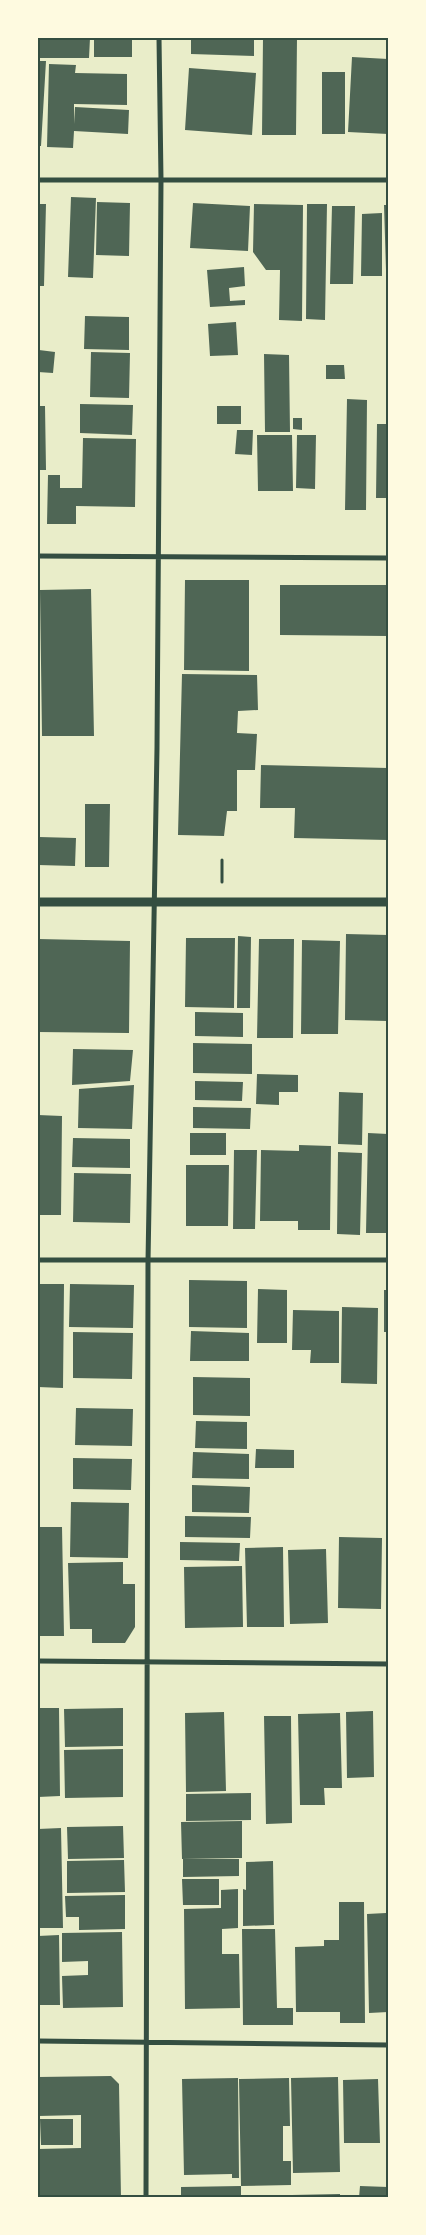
<svg xmlns="http://www.w3.org/2000/svg" width="426" height="2235" viewBox="0 0 426 2235" font-family="Raleway,sans-serif">
	<style>
		.building { fill: #4f6655 }
		.lines { fill: none; stroke-linecap: round; stroke-linejoin: round }
		.path { stroke: #344e41; stroke-width: 3 }
		.minor { stroke: #344e41; stroke-width: 5 }
		.tertiary { stroke: #344e41; stroke-width: 9 }
		.neatline { fill: none; stroke: #344e41; stroke-width: 2 }
	</style>
	<rect width="100%" height="100%" fill="#e9edc9"/>
	<path class="building" d="M 38,38 L 90,38 L 89,58 L 38,58 Z
		M 94,38 L 132,38 L 132,57 L 94,57 Z
		M 191,38 L 254,38 L 254,56 L 191,54 Z
		M 263,38 L 297,38 L 296,135 L 262,135 Z
		M 352,57 L 388,59 L 388,134 L 348,132 Z
		M 38,61 L 46,61 L 41,146 L 38,146 Z
		M 49,64 L 76,65 L 75,73 L 127,74 L 127,105 L 74,104 L 74,124 L 75,107 L 129,110 L 128,134 L 74,131 L 73,148 L 47,147 Z
		M 189,68 L 256,73 L 252,135 L 185,130 Z
		M 322,72 L 345,72 L 345,134 L 322,134 Z
		M 71,197 L 96,198 L 93,278 L 68,277 Z
		M 97,202 L 130,203 L 129,256 L 96,255 Z
		M 193,203 L 250,206 L 248,251 L 190,248 Z
		M 38,204 L 46,204 L 44,286 L 38,286 Z
		M 254,204 L 303,205 L 302,321 L 279,320 L 280,270 L 266,270 L 253,252 Z
		M 307,204 L 327,204 L 325,320 L 306,319 Z
		M 384,205 L 388,205 L 388,270 L 386,270 Z
		M 332,206 L 355,206 L 353,284 L 330,284 Z
		M 382,213 L 382,276 L 361,276 L 362,214 Z
		M 244,267 L 245,286 L 229,288 L 230,301 L 245,300 L 245,305 L 210,307 L 207,270 Z
		M 85,316 L 129,317 L 129,350 L 84,349 Z
		M 236,322 L 238,355 L 210,356 L 208,324 Z
		M 39,350 L 55,352 L 53,373 L 38,372 Z
		M 91,352 L 130,353 L 129,398 L 90,397 Z
		M 264,354 L 289,355 L 290,432 L 265,432 Z
		M 326,365 L 344,365 L 345,379 L 326,379 Z
		M 347,399 L 367,400 L 366,510 L 345,510 Z
		M 80,404 L 133,405 L 132,435 L 80,433 Z
		M 38,406 L 45,406 L 46,470 L 38,470 Z
		M 217,406 L 241,406 L 241,424 L 217,424 Z
		M 293,418 L 302,418 L 302,430 L 293,429 Z
		M 377,424 L 388,424 L 388,498 L 376,498 Z
		M 237,430 L 253,430 L 252,455 L 235,454 Z
		M 257,435 L 292,435 L 293,491 L 258,491 Z
		M 297,435 L 316,435 L 315,489 L 296,488 Z
		M 83,438 L 136,439 L 135,507 L 76,506 L 76,524 L 47,524 L 48,475 L 60,475 L 60,488 L 82,488 Z
		M 185,580 L 249,580 L 249,671 L 184,670 Z
		M 280,585 L 388,585 L 388,636 L 280,635 Z
		M 91,589 L 94,736 L 42,736 L 40,590 Z
		M 182,674 L 257,675 L 258,710 L 238,711 L 237,733 L 257,734 L 255,770 L 237,770 L 237,811 L 227,811 L 224,836 L 178,835 Z
		M 261,765 L 388,768 L 388,840 L 294,838 L 295,808 L 260,808 Z
		M 85,804 L 110,804 L 109,867 L 85,867 Z
		M 39,837 L 76,838 L 75,866 L 38,865 Z
		M 346,934 L 388,935 L 388,1021 L 345,1020 Z
		M 238,936 L 251,937 L 250,1008 L 237,1008 Z
		M 186,938 L 235,938 L 234,1008 L 185,1007 Z
		M 38,939 L 130,941 L 129,1033 L 38,1032 Z
		M 259,939 L 294,939 L 293,1038 L 257,1038 Z
		M 302,940 L 340,941 L 338,1034 L 301,1034 Z
		M 195,1012 L 243,1013 L 243,1037 L 195,1036 Z
		M 193,1043 L 252,1044 L 252,1074 L 193,1073 Z
		M 73,1049 L 133,1050 L 130,1081 L 72,1085 Z
		M 257,1074 L 298,1075 L 298,1092 L 279,1092 L 279,1105 L 256,1104 Z
		M 195,1081 L 243,1082 L 242,1101 L 195,1100 Z
		M 134,1085 L 132,1129 L 78,1128 L 79,1089 Z
		M 339,1092 L 363,1093 L 362,1145 L 338,1144 Z
		M 193,1107 L 251,1108 L 250,1129 L 193,1128 Z
		M 38,1115 L 62,1116 L 61,1215 L 38,1215 Z
		M 190,1133 L 226,1133 L 226,1155 L 190,1155 Z
		M 368,1133 L 388,1134 L 388,1233 L 366,1233 Z
		M 73,1138 L 130,1139 L 130,1168 L 72,1167 Z
		M 299,1145 L 331,1146 L 330,1230 L 298,1230 L 298,1221 L 260,1221 L 261,1150 L 299,1151 Z
		M 234,1150 L 257,1150 L 255,1229 L 233,1229 Z
		M 338,1152 L 362,1153 L 360,1235 L 337,1234 Z
		M 186,1165 L 229,1165 L 228,1226 L 186,1226 Z
		M 74,1173 L 131,1174 L 130,1223 L 73,1222 Z
		M 189,1280 L 247,1281 L 247,1328 L 189,1327 Z
		M 38,1284 L 64,1284 L 63,1388 L 38,1387 Z
		M 70,1284 L 134,1285 L 133,1328 L 69,1327 Z
		M 258,1289 L 287,1290 L 287,1343 L 257,1343 Z
		M 384,1290 L 388,1290 L 388,1332 L 384,1332 Z
		M 342,1307 L 378,1308 L 377,1384 L 341,1383 Z
		M 293,1310 L 339,1311 L 339,1363 L 310,1363 L 311,1350 L 292,1350 Z
		M 191,1331 L 249,1333 L 249,1361 L 190,1361 Z
		M 73,1332 L 133,1333 L 132,1379 L 73,1378 Z
		M 193,1377 L 250,1378 L 250,1416 L 193,1415 Z
		M 76,1408 L 133,1409 L 132,1446 L 75,1445 Z
		M 196,1421 L 247,1422 L 247,1449 L 195,1448 Z
		M 256,1449 L 294,1450 L 294,1468 L 255,1468 Z
		M 193,1452 L 249,1454 L 249,1479 L 192,1478 Z
		M 73,1458 L 132,1459 L 131,1490 L 73,1489 Z
		M 387,1459 L 388,1459 L 388,1506 L 386,1506 Z
		M 192,1485 L 250,1487 L 249,1513 L 192,1512 Z
		M 71,1502 L 129,1503 L 128,1558 L 70,1557 Z
		M 185,1516 L 251,1517 L 250,1538 L 185,1537 Z
		M 387,1526 L 388,1526 L 388,1547 L 386,1546 Z
		M 38,1527 L 62,1527 L 64,1636 L 38,1636 Z
		M 339,1537 L 382,1538 L 381,1609 L 338,1608 Z
		M 180,1542 L 240,1543 L 239,1561 L 180,1560 Z
		M 283,1547 L 284,1627 L 247,1627 L 245,1548 Z
		M 326,1549 L 328,1623 L 290,1624 L 288,1550 Z
		M 387,1549 L 388,1549 L 388,1590 L 386,1590 Z
		M 123,1562 L 123,1584 L 135,1584 L 135,1627 L 125,1643 L 92,1643 L 92,1629 L 70,1629 L 68,1563 Z
		M 242,1566 L 243,1627 L 185,1628 L 184,1567 Z
		M 38,1708 L 59,1708 L 60,1796 L 38,1797 Z
		M 123,1708 L 123,1746 L 65,1747 L 64,1709 Z
		M 373,1711 L 374,1777 L 347,1778 L 346,1712 Z
		M 224,1712 L 226,1791 L 186,1792 L 185,1713 Z
		M 340,1713 L 342,1788 L 324,1788 L 325,1805 L 300,1805 L 298,1714 Z
		M 264,1716 L 291,1716 L 292,1823 L 266,1824 Z
		M 123,1749 L 123,1797 L 65,1798 L 64,1750 Z
		M 251,1793 L 251,1820 L 186,1821 L 186,1794 Z
		M 242,1821 L 242,1858 L 182,1859 L 181,1822 Z
		M 123,1826 L 124,1858 L 68,1859 L 67,1827 Z
		M 61,1828 L 63,1928 L 38,1928 L 38,1829 Z
		M 183,1859 L 239,1859 L 239,1876 L 183,1877 Z
		M 124,1860 L 125,1892 L 67,1893 L 67,1861 Z
		M 273,1861 L 274,1925 L 243,1926 L 243,1889 L 246,1890 L 246,1862 Z
		M 182,1879 L 219,1879 L 219,1905 L 183,1905 Z
		M 238,1889 L 238,1928 L 222,1929 L 222,1954 L 239,1954 L 240,2008 L 185,2009 L 184,1909 L 221,1908 L 221,1890 Z
		M 125,1895 L 125,1929 L 79,1930 L 79,1917 L 66,1917 L 65,1896 Z
		M 339,1902 L 364,1902 L 365,2023 L 340,2023 L 340,2012 L 296,2012 L 295,1947 L 324,1946 L 324,1940 L 339,1940 Z
		M 386,1913 L 388,2012 L 369,2013 L 367,1914 Z
		M 242,1929 L 275,1929 L 277,2008 L 293,2008 L 293,2025 L 243,2025 Z
		M 122,1932 L 123,2007 L 63,2008 L 62,1976 L 88,1975 L 88,1961 L 62,1962 L 62,1933 Z
		M 59,1935 L 60,2005 L 38,2005 L 38,1936 Z
		M 111,2076 L 119,2084 L 121,2198 L 38,2198 L 38,2149 L 81,2148 L 81,2115 L 38,2116 L 38,2077 Z
		M 338,2077 L 340,2172 L 293,2173 L 291,2078 Z
		M 238,2078 L 239,2178 L 232,2178 L 232,2174 L 184,2175 L 182,2079 Z
		M 289,2078 L 290,2126 L 283,2126 L 283,2161 L 291,2161 L 291,2185 L 241,2186 L 239,2079 Z
		M 378,2079 L 380,2143 L 344,2143 L 343,2080 Z
		M 40,2119 L 73,2119 L 73,2145 L 41,2145 Z
		M 241,2186 L 241,2198 L 181,2198 L 181,2187 Z
		M 360,2186 L 388,2187 L 388,2198 L 359,2198 Z
		M 340,2194 L 340,2198 L 292,2198 L 292,2195 Z"/>
	<g class="lines">
		<path class="path" d="M 222,860 L 222,882"/>
		<path class="minor" d="M 38,180 L 388,180
			M 38,556 L 388,558
			M 38,1260 L 388,1260
			M 38,1661 L 388,1664
			M 38,2041 L 388,2045
			M 146,2198 L 148,1261 L 157,748 L 161,180 L 159,38"/>
		<path class="tertiary" d="M 38,902 L 388,902"/>
	</g>
	<rect width="426" height="2235" fill="none" stroke="#fefae0" stroke-width="78"/>
	<rect x="39" y="39" width="348" height="2157" class="neatline"/>
</svg>
